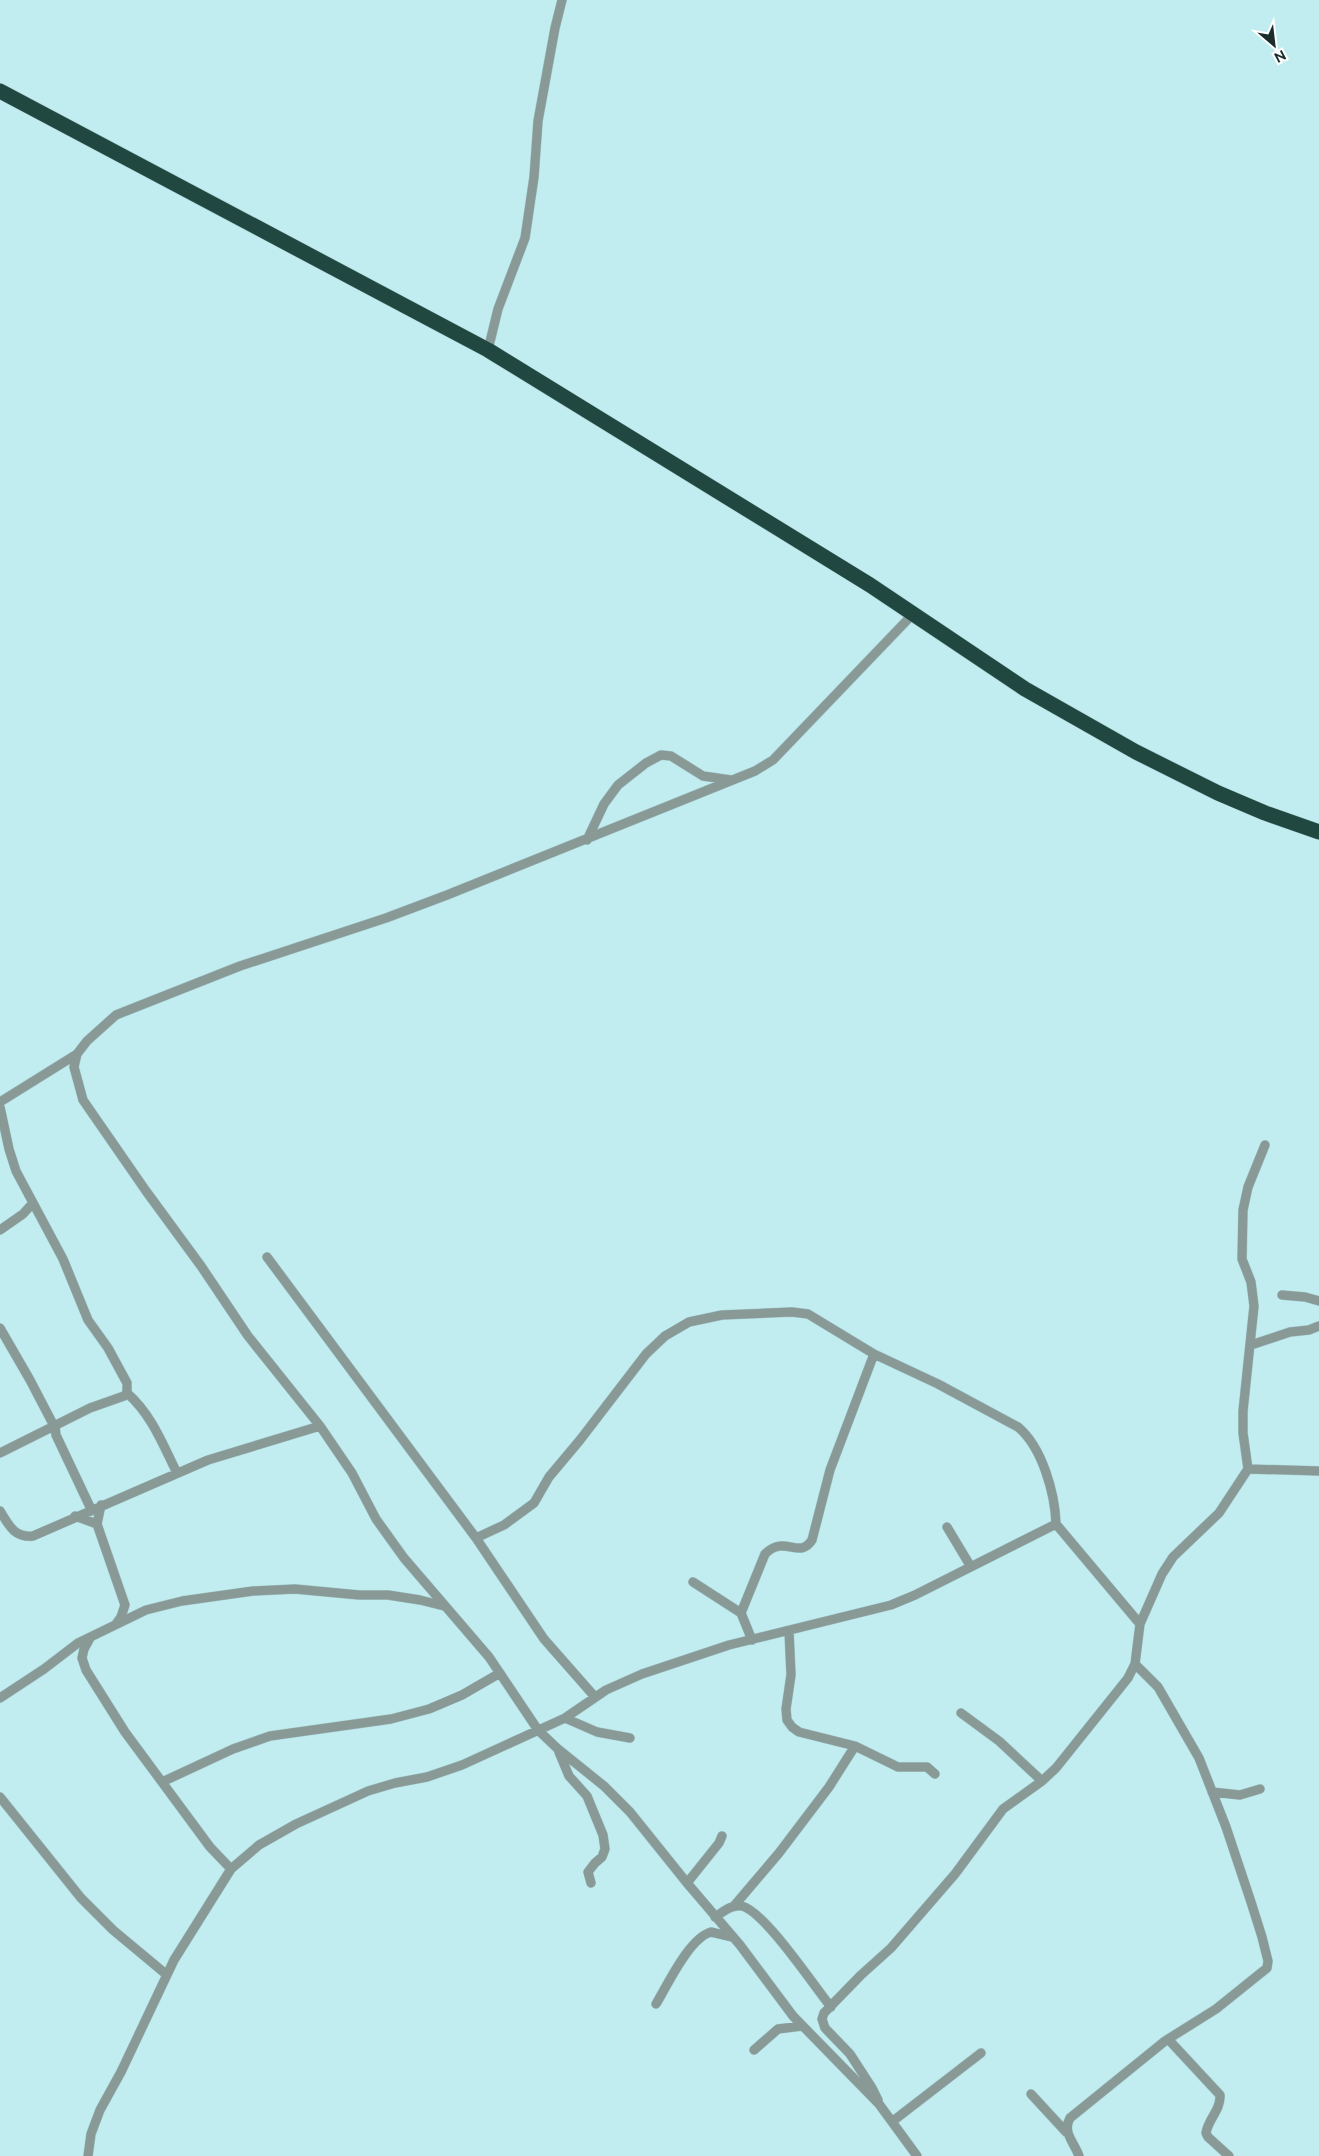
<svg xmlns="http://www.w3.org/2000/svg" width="1319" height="2156" viewBox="0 0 1319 2156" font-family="Raleway,sans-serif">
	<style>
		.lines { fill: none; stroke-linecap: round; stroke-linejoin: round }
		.street-casing { stroke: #a4cacd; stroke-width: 10 }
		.highway-casing { stroke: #a4cacd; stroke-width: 16 }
		.street { stroke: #889996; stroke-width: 9 }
		.highway { stroke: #214741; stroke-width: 15 }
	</style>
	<rect width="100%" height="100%" fill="#c2edf0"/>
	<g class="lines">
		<defs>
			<path id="street" d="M 488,350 L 498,309 L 525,238 L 534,177 L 538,121 L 555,28 L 562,0
				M 912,615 L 773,760 L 755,771 L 447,895 L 386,918 L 240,966 L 116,1015 L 87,1041 L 77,1054 L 74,1067 L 83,1100 L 146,1191 L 201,1266 L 248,1336 L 320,1426 L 352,1473 L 376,1519 L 404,1558 L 489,1657 L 538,1730 L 558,1749 L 604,1786 L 630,1812 L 687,1883 L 740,1945 L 793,2016 L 879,2104 L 917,2156
				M 587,840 L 604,804 L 618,785 L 646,763 L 661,755 L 671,756 L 703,776 L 731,780
				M 0,1102 L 77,1054
				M 0,1107 L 9,1149 L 16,1171 L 63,1259 L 88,1320 L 108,1348 L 127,1383 L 127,1393 L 124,1396 L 90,1408 L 0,1453
				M 0,1230 L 23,1214 L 32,1204
				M 267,1257 L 476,1538 L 544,1639 L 595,1697
				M 1282,1295 L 1305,1297 L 1319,1301
				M 0,1328 L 30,1380 L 54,1426
				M 1251,1345 L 1290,1332 L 1309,1330 L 1319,1326
				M 127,1393 C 152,1415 163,1445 177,1473
				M 55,1426 L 56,1435 L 91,1509
				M 1248,1469 L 1319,1471
				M 101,1505 L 97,1524 L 125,1605 L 121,1617 L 116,1624
				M 0,1511 C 9,1525 14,1538 33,1536 L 208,1460 L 320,1426
				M 75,1516 L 97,1524
				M 947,1527 L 971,1567
				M 476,1538 L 504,1525 L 534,1503 L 549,1477 L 580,1440 L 646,1354 L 665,1336 L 689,1322 L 722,1315 L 792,1312 L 808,1314 L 874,1354 L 938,1384 L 1018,1427 C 1042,1447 1055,1493 1056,1524 L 1140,1624 L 1135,1664 L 1128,1678 L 1056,1768 L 1042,1781 L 1003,1809 L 955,1874 L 891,1948 L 861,1975 L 824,2013 L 822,2019 L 825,2028 L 850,2054 L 872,2088 L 878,2100
				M 693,1582 L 741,1613
				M 1140,1624 L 1162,1574 L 1173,1557 L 1219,1513 L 1248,1469 L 1243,1433 L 1243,1411 L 1254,1306 L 1251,1282 L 1242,1259 L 1243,1210 L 1248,1187 L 1265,1145
				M 789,1631 L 791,1675 L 786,1709 L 787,1720 L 792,1727 L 799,1732 L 855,1746 L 898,1767 L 927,1767 L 935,1774
				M 90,1638 L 84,1649 L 82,1658 L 86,1670 L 125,1732 L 210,1847 L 231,1869
				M 752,1640 L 741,1613 L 765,1554 C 785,1534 799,1560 812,1540 L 830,1470 L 874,1354
				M 0,1698 L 44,1669 L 78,1643 L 146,1610 L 182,1601 L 253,1591 L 295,1589 L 359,1595 L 388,1595 L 420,1600 L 444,1606
				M 961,1713 L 999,1741 L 1042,1781
				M 565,1718 L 597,1732 L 630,1738
				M 559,1752 L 569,1776 L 587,1796 L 603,1835 L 605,1849 L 602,1857 L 595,1863 L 588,1872 L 591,1883
				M 162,1782 L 233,1749 L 270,1736 L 391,1719 L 429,1709 L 462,1695 L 500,1673
				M 1212,1792 L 1240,1795 L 1260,1789
				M 0,1797 L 81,1898 L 113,1930 L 167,1975
				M 687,1883 L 719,1843 L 722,1836
				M 734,1906 L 779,1853 L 829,1787 L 855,1746
				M 715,1917 C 723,1912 732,1904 742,1906 C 765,1912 814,1986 831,2007
				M 656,2004 C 667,1986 689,1938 711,1932 L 732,1937
				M 1168,2039 L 1220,2095 C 1221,2110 1208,2119 1206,2133 L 1208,2137 L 1229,2156
				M 754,2050 L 778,2029 L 802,2026
				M 1031,2094 L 1066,2132
				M 893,2121 L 981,2053
				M 88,2156 L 91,2134 L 100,2110 L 121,2072 L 174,1960 L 231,1869 L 259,1845 L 296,1824 L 368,1791 L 395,1783 L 427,1777 L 462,1765 L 565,1718 L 606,1690 L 642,1674 L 729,1645 L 891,1605 L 915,1595 L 1056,1524
				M 1079,2156 C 1074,2142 1062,2132 1070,2118 L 1165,2041 L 1216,2009 L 1267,1968 L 1268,1961 L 1262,1937 L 1251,1902 L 1226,1827 L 1199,1758 L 1158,1687 L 1135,1664"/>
			<path id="highway" d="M 0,91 L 488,350 L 870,585 L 1025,689 L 1136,752 L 1218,793 L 1265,813 L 1319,832"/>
		</defs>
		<use href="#street" class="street-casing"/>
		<use href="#highway" class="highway-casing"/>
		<use href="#street" class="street"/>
		<use href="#highway" class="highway"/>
	</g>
	<g transform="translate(1274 45) rotate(152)" stroke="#ffffff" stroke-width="4" paint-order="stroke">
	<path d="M0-4L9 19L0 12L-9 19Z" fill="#1b2c2d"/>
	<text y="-8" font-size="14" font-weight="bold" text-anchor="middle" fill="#1b2c2d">N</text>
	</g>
</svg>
